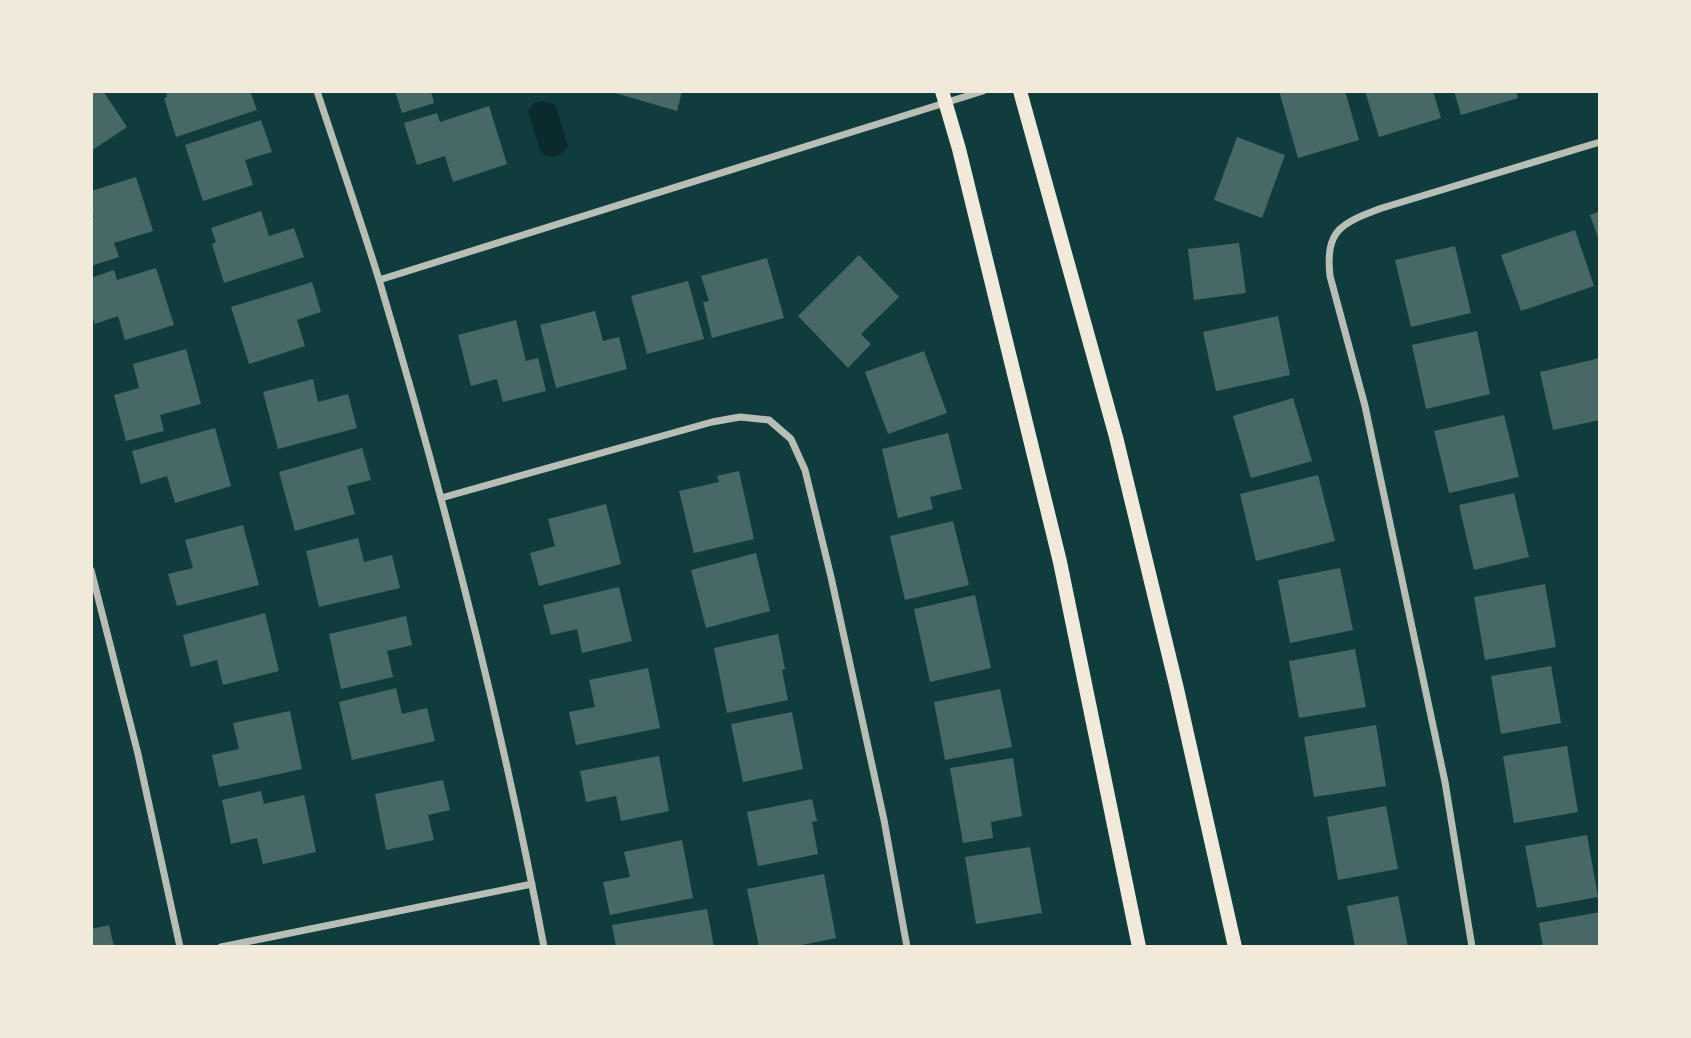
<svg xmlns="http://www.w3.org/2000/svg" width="1691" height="1038" viewBox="0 0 1691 1038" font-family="Montserrat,sans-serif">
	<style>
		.water { fill: #0a2a2b }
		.building { fill: #486865 }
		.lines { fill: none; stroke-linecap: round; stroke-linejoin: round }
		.minor { stroke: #b8beb3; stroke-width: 7 }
		.secondary { stroke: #f1e9da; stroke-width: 14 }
	</style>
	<rect width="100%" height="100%" fill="#0f3d3e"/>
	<path class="water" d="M 541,101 L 555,104 L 568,146 C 562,157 552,160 541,153 L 528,111 L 533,104 Z"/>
	<path class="building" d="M 91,91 L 103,91 L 127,127 L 91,151 Z
		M 166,91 L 250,91 L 257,110 L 176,137 L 164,98 L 167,97 Z
		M 395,91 L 431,91 L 434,103 L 402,113 Z
		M 608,91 L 682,91 L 677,111 Z
		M 1279,91 L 1345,91 L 1359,140 L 1298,158 Z
		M 1365,91 L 1433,91 L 1441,118 L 1379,137 Z
		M 1454,91 L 1516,91 L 1518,98 L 1461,115 Z
		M 489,106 L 507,164 L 453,182 L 445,156 L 417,165 L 404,123 L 437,113 L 440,122 Z
		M 261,120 L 272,152 L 245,160 L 253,185 L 203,201 L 185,145 Z
		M 1237,137 L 1285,155 L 1262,218 L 1214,200 Z
		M 136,177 L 153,231 L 114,243 L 119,257 L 91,266 L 91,218 L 94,217 L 91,209 L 91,191 Z
		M 261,211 L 269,236 L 294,228 L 304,257 L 224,283 L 212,244 L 216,242 L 211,228 Z
		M 1600,211 L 1600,243 L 1590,215 Z
		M 1575,230 L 1594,286 L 1521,311 L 1501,255 Z
		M 1239,243 L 1246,293 L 1194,300 L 1188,249 Z
		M 1455,246 L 1471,313 L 1411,327 L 1395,260 Z
		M 859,255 L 899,297 L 861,334 L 871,344 L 848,368 L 798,316 Z
		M 767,258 L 784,318 L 712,338 L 703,302 L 709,301 L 701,276 Z
		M 156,268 L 174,325 L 125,340 L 118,316 L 95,324 L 91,312 L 91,278 L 114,270 L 117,280 Z
		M 688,281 L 704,339 L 647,354 L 631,296 Z
		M 312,282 L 321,312 L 297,320 L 305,346 L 249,364 L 231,307 Z
		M 595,311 L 603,341 L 619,337 L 627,369 L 556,388 L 540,325 Z
		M 1278,316 L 1290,375 L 1216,391 L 1203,332 Z
		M 516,320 L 526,361 L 538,358 L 546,391 L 503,402 L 497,379 L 471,386 L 458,335 Z
		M 1477,331 L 1490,394 L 1426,409 L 1412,345 Z
		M 186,349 L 201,404 L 160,415 L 164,431 L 126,441 L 114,395 L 139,388 L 133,364 Z
		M 924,351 L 947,413 L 888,434 L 865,372 Z
		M 1600,358 L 1600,420 L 1553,430 L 1540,372 Z
		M 313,379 L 318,402 L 348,394 L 357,428 L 278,449 L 263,392 Z
		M 1293,398 L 1312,461 L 1251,478 L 1233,416 Z
		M 1504,415 L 1519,477 L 1449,493 L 1434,431 Z
		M 215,428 L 231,486 L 175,503 L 167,476 L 141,484 L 132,451 Z
		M 948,433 L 962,489 L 930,497 L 933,509 L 898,518 L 882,449 Z
		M 362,448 L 371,480 L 347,486 L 355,514 L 295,531 L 279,472 Z
		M 739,471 L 754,539 L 694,553 L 679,491 L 719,482 L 717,476 Z
		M 1318,475 L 1335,541 L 1256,561 L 1240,494 Z
		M 1514,493 L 1529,557 L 1474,570 L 1459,505 Z
		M 606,504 L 621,564 L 539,586 L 530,553 L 555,546 L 548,519 Z
		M 953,521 L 969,585 L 905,600 L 890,536 Z
		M 243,525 L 259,585 L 177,606 L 168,574 L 193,568 L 185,540 Z
		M 358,538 L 364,562 L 392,555 L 400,588 L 319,607 L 306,551 Z
		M 756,553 L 770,611 L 706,628 L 691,570 Z
		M 1340,568 L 1353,630 L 1290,643 L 1278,580 Z
		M 1545,584 L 1556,647 L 1485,660 L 1474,597 Z
		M 619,587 L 632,641 L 582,653 L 577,629 L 551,635 L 543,605 Z
		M 975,595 L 991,668 L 930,682 L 914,609 Z
		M 265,613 L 279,671 L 223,685 L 217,660 L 191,667 L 183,635 Z
		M 406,616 L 412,645 L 387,651 L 393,677 L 341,689 L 329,634 Z
		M 778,634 L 785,669 L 782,670 L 788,700 L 727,713 L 714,648 Z
		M 1355,649 L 1366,707 L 1299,718 L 1289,661 Z
		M 1551,666 L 1561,723 L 1501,734 L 1491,676 Z
		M 648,668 L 660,728 L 576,745 L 569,712 L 595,707 L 589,680 Z
		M 396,688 L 402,714 L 427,708 L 435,741 L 352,760 L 339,702 Z
		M 1000,689 L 1012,747 L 945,760 L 934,702 Z
		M 290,711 L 302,769 L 219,787 L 212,755 L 239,749 L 233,723 Z
		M 792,712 L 803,769 L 743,782 L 731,724 Z
		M 1376,725 L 1386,786 L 1314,797 L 1304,737 Z
		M 1567,746 L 1578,812 L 1514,823 L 1503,756 Z
		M 659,756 L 669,811 L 621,821 L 616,796 L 586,802 L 580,771 Z
		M 1013,758 L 1022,816 L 991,822 L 993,838 L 963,843 L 950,768 Z
		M 443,780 L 450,810 L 428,815 L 434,840 L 386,850 L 375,794 Z
		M 261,791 L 264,804 L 304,795 L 316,852 L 263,864 L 257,838 L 231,844 L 222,800 Z
		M 812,799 L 817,821 L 812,822 L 818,854 L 758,866 L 747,812 Z
		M 1386,806 L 1398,869 L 1338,880 L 1327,817 Z
		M 1587,835 L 1598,897 L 1537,908 L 1525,846 Z
		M 682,840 L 693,898 L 610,915 L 603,882 L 630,877 L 624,852 Z
		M 1030,847 L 1042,913 L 976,924 L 965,857 Z
		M 824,874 L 836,938 L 792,947 L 759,947 L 747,889 Z
		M 1398,896 L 1408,947 L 1355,947 L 1347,906 Z
		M 707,909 L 714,947 L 616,947 L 612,925 Z
		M 1600,912 L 1600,947 L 1543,947 L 1539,923 Z
		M 109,925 L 114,947 L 91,947 L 91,929 Z"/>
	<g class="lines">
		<path class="minor" d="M 317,91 C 338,155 360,218 380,283 C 445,501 502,723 544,947
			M 379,280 L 983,91
			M 441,498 L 712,422 L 740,417 L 769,420 L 791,439 L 805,470 L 831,577 L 884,820 L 907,947
			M 91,570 L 138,754 L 180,947
			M 221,947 L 532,884
			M 1472,947 L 1445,782 L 1365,406 L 1330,276 C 1325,229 1342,223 1382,208 L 1600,142"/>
		<path class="secondary" d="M 942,91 L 959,149 L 1060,562 L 1139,947
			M 1020,91 L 1116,437 L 1177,689 L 1235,947"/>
	</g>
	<rect width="1691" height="1038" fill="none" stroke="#f1e9da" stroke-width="186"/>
</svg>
